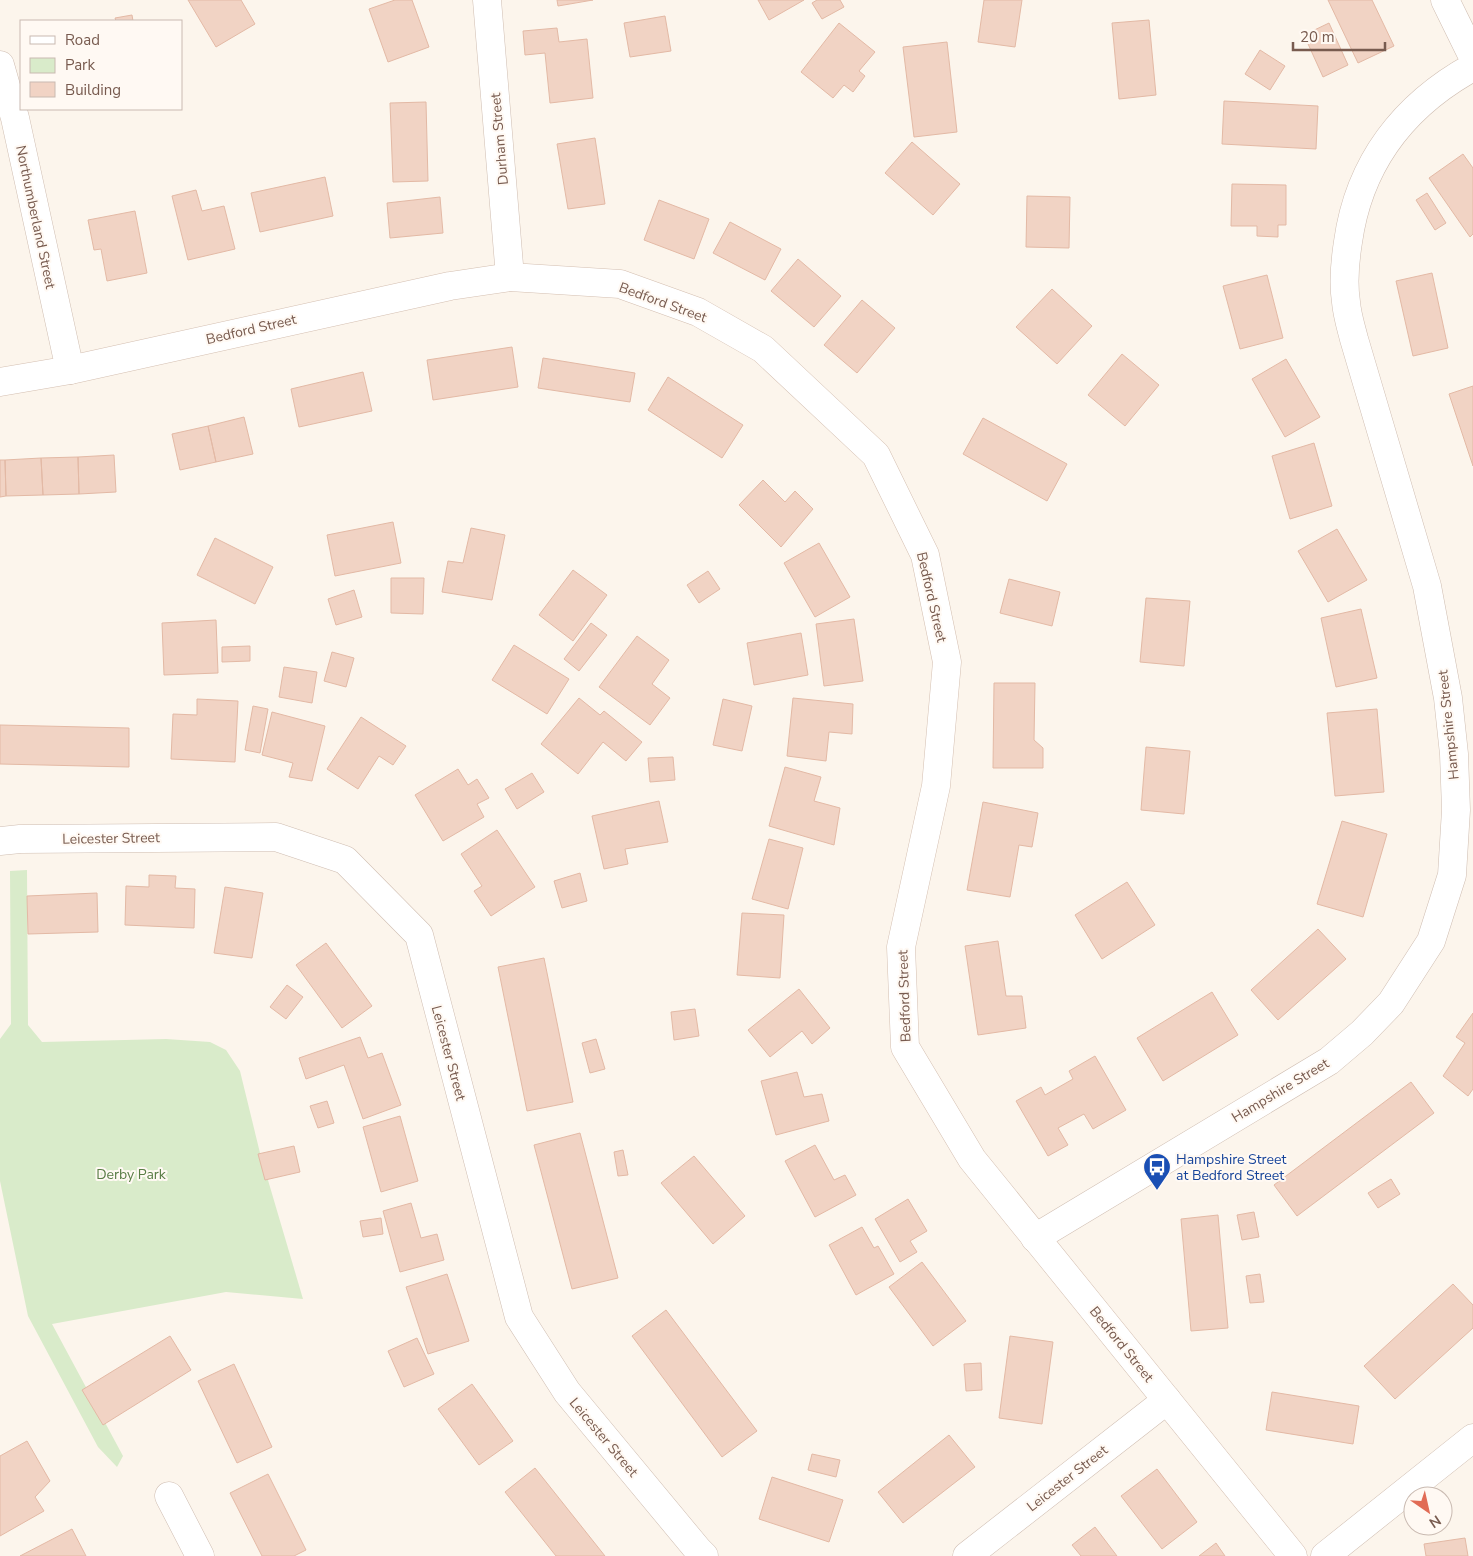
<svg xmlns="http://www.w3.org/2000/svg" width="1473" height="1556" viewBox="0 0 1473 1556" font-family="'Nunito Sans',sans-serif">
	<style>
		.green { fill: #d9ebca }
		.building { fill: #f1d3c4; stroke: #e3b9a5 }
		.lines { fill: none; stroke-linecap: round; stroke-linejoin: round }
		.street-casing { stroke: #cfbdb1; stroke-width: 29 }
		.secondary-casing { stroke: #d4bfb1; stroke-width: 29 }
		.street { stroke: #fff; stroke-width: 28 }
		.secondary { stroke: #fff; stroke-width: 28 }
		.labels { text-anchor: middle; stroke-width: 4; stroke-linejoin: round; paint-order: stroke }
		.street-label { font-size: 14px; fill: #785b4f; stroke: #fff9f3 }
		.transit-label { font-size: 14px; fill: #164399; stroke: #fff9f3; text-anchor: start }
		.park-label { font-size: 14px; fill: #5a7d46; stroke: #fff9f3 }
	</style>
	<rect width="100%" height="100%" fill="#fcf5ec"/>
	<path class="green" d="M 27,870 L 28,1025 L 42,1042 L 166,1039 L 210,1042 L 226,1050 L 240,1071 L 260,1153 L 303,1299 L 226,1292 L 52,1324 L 123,1456 L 117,1467 L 98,1447 L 28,1316 L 0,1181 L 0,1039 L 11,1024 L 10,871 Z"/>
	<path class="building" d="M 188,0 L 241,0 L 255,24 L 216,47 Z
		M 395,0 L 412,0 L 429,47 L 388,62 L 369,9 Z
		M 557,0 L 593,0 L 558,6 Z
		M 758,0 L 804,0 L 769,20 Z
		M 817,0 L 840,0 L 844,7 L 822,19 L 812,3 Z
		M 984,0 L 1022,0 L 1015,47 L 978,42 Z
		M 1328,0 L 1372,0 L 1394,46 L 1358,63 Z
		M 132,15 L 133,21 L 116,21 L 115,18 Z
		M 665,16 L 671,51 L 630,57 L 624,23 Z
		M 1149,20 L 1156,95 L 1119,99 L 1112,23 Z
		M 839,23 L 875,52 L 859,71 L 865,76 L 853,92 L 844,85 L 833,98 L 801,72 Z
		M 1329,23 L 1348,65 L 1323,77 L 1304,35 Z
		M 557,28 L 559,42 L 587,39 L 593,98 L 550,103 L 545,53 L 525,55 L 523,31 Z
		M 947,42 L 957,132 L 914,137 L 903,47 Z
		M 1260,50 L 1285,66 L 1270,90 L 1245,74 Z
		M 1224,101 L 1318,106 L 1316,149 L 1222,144 Z
		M 426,102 L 428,181 L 393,182 L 390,103 Z
		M 595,138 L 605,204 L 568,209 L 557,144 Z
		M 912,142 L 960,184 L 933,215 L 885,173 Z
		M 1463,154 L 1473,168 L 1473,234 L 1470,237 L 1429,178 Z
		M 325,177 L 333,216 L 260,232 L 251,193 Z
		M 1232,184 L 1286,185 L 1286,225 L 1278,225 L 1278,237 L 1257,236 L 1257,226 L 1231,226 Z
		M 196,190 L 202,211 L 224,206 L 235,249 L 188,260 L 172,196 Z
		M 1427,193 L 1446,223 L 1435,230 L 1416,200 Z
		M 1027,196 L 1070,197 L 1069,248 L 1026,247 Z
		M 440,197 L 443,233 L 390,238 L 387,203 Z
		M 659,200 L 709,219 L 694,259 L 644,240 Z
		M 135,211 L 147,273 L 107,281 L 101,249 L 94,250 L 88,220 Z
		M 730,222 L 781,249 L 765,280 L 713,253 Z
		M 798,259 L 841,296 L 814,327 L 771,291 Z
		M 1432,273 L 1448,348 L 1413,356 L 1396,281 Z
		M 1267,275 L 1283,338 L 1240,349 L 1223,286 Z
		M 1052,289 L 1092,326 L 1057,364 L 1016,327 Z
		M 862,300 L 895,328 L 857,373 L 824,345 Z
		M 512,347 L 518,387 L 433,400 L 427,360 Z
		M 1122,354 L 1159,385 L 1125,426 L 1088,395 Z
		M 543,358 L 635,373 L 630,402 L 538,388 Z
		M 1286,359 L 1320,417 L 1285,437 L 1252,379 Z
		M 363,372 L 372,411 L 299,427 L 291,389 Z
		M 668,377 L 743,425 L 722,458 L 648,410 Z
		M 1473,386 L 1473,466 L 1449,394 Z
		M 244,417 L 253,454 L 216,462 L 208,426 Z
		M 983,418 L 1067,464 L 1047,501 L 963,454 Z
		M 208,426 L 216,462 L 180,470 L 172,434 Z
		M 1314,443 L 1332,506 L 1290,519 L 1272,456 Z
		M 114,455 L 116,492 L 79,494 L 78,457 Z
		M 78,457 L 79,494 L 43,495 L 41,458 Z
		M 41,458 L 43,495 L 6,496 L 5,460 Z
		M 0,460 L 5,460 L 6,496 L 0,497 Z
		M 763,480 L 785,502 L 795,491 L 813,509 L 781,547 L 739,505 Z
		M 393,522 L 401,563 L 335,576 L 327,535 Z
		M 471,528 L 505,535 L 492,600 L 442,592 L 448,561 L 463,563 Z
		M 1337,529 L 1367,580 L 1328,602 L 1298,551 Z
		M 215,538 L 273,567 L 255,604 L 197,575 Z
		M 819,543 L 850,597 L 815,617 L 784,563 Z
		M 573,570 L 607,595 L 573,641 L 539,615 Z
		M 708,571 L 720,589 L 699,603 L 687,585 Z
		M 391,578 L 424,578 L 423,614 L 391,613 Z
		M 1009,579 L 1060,592 L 1052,626 L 1000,613 Z
		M 354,590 L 362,617 L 336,625 L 328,599 Z
		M 1146,598 L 1190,601 L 1184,666 L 1140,662 Z
		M 1361,609 L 1377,678 L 1336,687 L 1321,618 Z
		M 854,619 L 863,681 L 824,686 L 816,624 Z
		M 216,620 L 218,673 L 164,675 L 162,623 Z
		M 591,623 L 607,635 L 579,671 L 564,659 Z
		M 801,633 L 808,675 L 754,685 L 747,643 Z
		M 637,636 L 669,660 L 652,684 L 670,698 L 650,725 L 599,687 Z
		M 514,645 L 569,679 L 547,714 L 492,680 Z
		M 250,646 L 250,661 L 222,662 L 222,647 Z
		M 332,652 L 354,658 L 346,687 L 324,681 Z
		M 284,667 L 317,672 L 312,703 L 279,697 Z
		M 994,683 L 1035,683 L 1034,740 L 1043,748 L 1043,768 L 993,768 Z
		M 579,698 L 600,715 L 604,711 L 642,742 L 626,761 L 603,742 L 578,774 L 541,744 Z
		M 793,698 L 853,704 L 852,734 L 829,732 L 826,761 L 787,756 Z
		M 197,699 L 238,701 L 235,762 L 171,759 L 173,714 L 197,715 Z
		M 723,699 L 752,706 L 742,751 L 713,745 Z
		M 253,706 L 268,709 L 260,753 L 245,750 Z
		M 1377,709 L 1384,792 L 1335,796 L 1327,713 Z
		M 272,712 L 325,726 L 312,781 L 289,777 L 293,763 L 262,755 Z
		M 361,717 L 406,746 L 393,765 L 379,756 L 358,789 L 327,769 Z
		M 0,725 L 129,728 L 129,767 L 0,764 Z
		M 1146,747 L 1190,751 L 1184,814 L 1141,810 Z
		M 673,757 L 675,780 L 650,782 L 648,758 Z
		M 785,767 L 821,777 L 814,801 L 840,808 L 834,845 L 769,826 Z
		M 458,769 L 468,785 L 477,779 L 489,798 L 477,804 L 484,817 L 443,841 L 415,795 Z
		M 532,773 L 544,792 L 517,809 L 505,789 Z
		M 659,801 L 668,842 L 625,849 L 628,864 L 604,869 L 592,816 Z
		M 983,802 L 1038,813 L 1032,847 L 1019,845 L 1010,897 L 967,890 Z
		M 1342,821 L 1387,834 L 1363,917 L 1317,904 Z
		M 497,830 L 535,887 L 491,916 L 474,891 L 482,886 L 461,854 Z
		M 769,839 L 803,848 L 788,909 L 752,899 Z
		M 580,873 L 587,901 L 562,908 L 554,881 Z
		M 149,875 L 176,876 L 175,888 L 195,889 L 194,928 L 125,925 L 126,886 L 149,887 Z
		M 1127,882 L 1155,925 L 1102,959 L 1075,915 Z
		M 225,887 L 263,893 L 252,958 L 214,953 Z
		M 97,893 L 98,932 L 28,934 L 27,896 Z
		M 742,913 L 784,915 L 780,978 L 737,975 Z
		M 1318,929 L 1346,959 L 1278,1020 L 1251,990 Z
		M 998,941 L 1006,996 L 1022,996 L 1026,1028 L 978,1035 L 965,946 Z
		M 326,943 L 372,1006 L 342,1028 L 296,965 Z
		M 544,958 L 573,1102 L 527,1111 L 498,967 Z
		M 287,985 L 303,997 L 286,1019 L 270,1007 Z
		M 799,989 L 830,1028 L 812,1044 L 802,1031 L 770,1057 L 748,1030 Z
		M 1212,992 L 1238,1035 L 1163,1081 L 1137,1038 Z
		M 695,1009 L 699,1036 L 674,1040 L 671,1012 Z
		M 1473,1013 L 1473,1089 L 1468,1096 L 1443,1076 L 1465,1043 L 1456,1037 Z
		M 360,1037 L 368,1058 L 382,1053 L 401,1105 L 363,1119 L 344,1065 L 306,1079 L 299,1058 Z
		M 596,1039 L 605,1069 L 590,1073 L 582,1043 Z
		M 1095,1056 L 1126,1110 L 1093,1129 L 1084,1114 L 1058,1128 L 1068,1145 L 1048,1156 L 1016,1101 L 1041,1087 L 1045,1095 L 1073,1079 L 1069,1071 Z
		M 797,1072 L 804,1097 L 822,1094 L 829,1121 L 776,1135 L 761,1081 Z
		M 1411,1082 L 1434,1113 L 1297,1216 L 1274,1185 Z
		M 327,1101 L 334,1123 L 318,1128 L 310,1106 Z
		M 400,1116 L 418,1181 L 381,1192 L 363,1127 Z
		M 580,1133 L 618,1278 L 572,1289 L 534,1145 Z
		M 815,1145 L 834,1180 L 845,1175 L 856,1195 L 815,1217 L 785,1161 Z
		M 294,1146 L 300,1172 L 265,1180 L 258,1154 Z
		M 623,1150 L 628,1175 L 618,1176 L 614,1152 Z
		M 694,1156 L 745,1216 L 713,1244 L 661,1183 Z
		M 1391,1179 L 1400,1194 L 1378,1208 L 1368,1193 Z
		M 908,1199 L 927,1231 L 910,1241 L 917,1252 L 900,1262 L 875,1219 Z
		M 411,1203 L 421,1238 L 437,1234 L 444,1260 L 400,1272 L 383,1211 Z
		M 1254,1212 L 1259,1237 L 1242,1240 L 1237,1215 Z
		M 1218,1215 L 1228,1328 L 1191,1331 L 1181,1219 Z
		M 381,1218 L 383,1234 L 363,1237 L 360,1221 Z
		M 862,1227 L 874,1248 L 878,1246 L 894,1274 L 856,1295 L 829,1245 Z
		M 922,1262 L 966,1321 L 933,1346 L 889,1287 Z
		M 447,1274 L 469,1341 L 428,1354 L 406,1287 Z
		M 1260,1274 L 1264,1302 L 1250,1303 L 1246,1276 Z
		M 1453,1284 L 1473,1305 L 1473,1328 L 1395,1399 L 1364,1366 Z
		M 666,1310 L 757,1431 L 722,1457 L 632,1336 Z
		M 170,1336 L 191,1370 L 103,1425 L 82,1390 Z
		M 1010,1336 L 1053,1342 L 1042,1424 L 999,1418 Z
		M 417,1338 L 434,1374 L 404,1387 L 388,1351 Z
		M 981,1363 L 982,1390 L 966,1391 L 964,1364 Z
		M 234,1364 L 272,1447 L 237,1463 L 198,1381 Z
		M 472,1384 L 513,1441 L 479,1465 L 438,1409 Z
		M 1272,1392 L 1359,1406 L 1353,1444 L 1266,1430 Z
		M 949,1435 L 975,1467 L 903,1523 L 878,1492 Z
		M 27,1441 L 50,1481 L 35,1497 L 44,1511 L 0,1536 L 0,1456 Z
		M 812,1454 L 840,1460 L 836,1477 L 808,1470 Z
		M 535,1468 L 605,1556 L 556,1556 L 505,1492 Z
		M 1157,1469 L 1197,1522 L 1162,1549 L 1121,1496 Z
		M 268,1474 L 306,1550 L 294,1556 L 262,1556 L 230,1493 Z
		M 772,1477 L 843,1500 L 829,1542 L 759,1519 Z
		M 1095,1527 L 1117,1556 L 1081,1556 L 1072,1545 Z
		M 72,1529 L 86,1556 L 20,1556 Z
		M 1465,1538 L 1468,1556 L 1426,1556 L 1424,1544 Z
		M 1216,1543 L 1225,1556 L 1199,1556 Z"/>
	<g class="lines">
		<defs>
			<path id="street" d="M 487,0 L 510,277
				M 1445,0 L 1473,57
				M 0,65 L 15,118 L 70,370
				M 0,841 L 20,839 L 276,837 L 345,860 L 419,935 L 519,1317 L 567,1392 L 698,1550 L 704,1556
				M 1035,1238 L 1329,1061 L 1362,1033 L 1391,1003 L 1431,941 L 1452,875 L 1456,810 L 1454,754 L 1448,698 L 1427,586 L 1354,339 C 1351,327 1347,315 1346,302 C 1343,283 1345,261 1348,242 C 1359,163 1404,105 1473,67
				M 169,1496 L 200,1556
				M 967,1556 L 1167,1400
				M 1325,1556 L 1473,1438"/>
			<path id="secondary" d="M 0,382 L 70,370 L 450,286 L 510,277 L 620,284 L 698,312 L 763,349 L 876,455 L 925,555 L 947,662 L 936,786 L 901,947 L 905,1047 L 972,1159 L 1293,1556"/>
		</defs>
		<use href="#street" class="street-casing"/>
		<use href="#secondary" class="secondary-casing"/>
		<use href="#street" class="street"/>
		<use href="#secondary" class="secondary"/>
	</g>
	<defs>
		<symbol id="bus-pin" viewBox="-11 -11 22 30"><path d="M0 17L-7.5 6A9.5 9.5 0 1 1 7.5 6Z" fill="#1a4fb4" stroke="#fff9f3"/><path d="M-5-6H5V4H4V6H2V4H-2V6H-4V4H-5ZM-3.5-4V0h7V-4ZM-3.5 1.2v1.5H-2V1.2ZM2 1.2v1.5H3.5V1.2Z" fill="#fff"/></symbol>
	</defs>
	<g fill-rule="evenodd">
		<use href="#bus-pin" x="1141" y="1151" width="32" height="43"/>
	</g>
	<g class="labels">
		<g class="street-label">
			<text transform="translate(499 139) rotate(-95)" y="5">Durham Street</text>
			<text transform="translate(36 217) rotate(78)" y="5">Northumberland Street</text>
			<text transform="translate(663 302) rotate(20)" y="5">Bedford Street</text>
			<text transform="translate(251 329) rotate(-13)" y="5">Bedford Street</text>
			<text transform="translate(932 597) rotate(77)" y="5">Bedford Street</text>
			<text transform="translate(1448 725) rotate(-96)" y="5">Hampshire Street</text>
			<text transform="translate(111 838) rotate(-1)" y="5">Leicester Street</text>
			<text transform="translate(904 996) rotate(-92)" y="5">Bedford Street</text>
			<text transform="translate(449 1053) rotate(75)" y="5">Leicester Street</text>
			<text transform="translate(1280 1090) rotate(-31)" y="5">Hampshire Street</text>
			<text transform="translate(1122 1344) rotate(51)" y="5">Bedford Street</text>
			<text transform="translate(604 1437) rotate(50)" y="5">Leicester Street</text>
			<text transform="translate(1067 1478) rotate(-38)" y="5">Leicester Street</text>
		</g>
		<g class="transit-label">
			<text x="1176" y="1164">Hampshire Street<tspan x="1176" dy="16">at Bedford Street</tspan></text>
		</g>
		<g class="park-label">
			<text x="131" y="1179">Derby Park</text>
		</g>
	</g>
	<rect x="20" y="20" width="162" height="90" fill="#fff9f3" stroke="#c9bab1"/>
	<rect x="30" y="36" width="25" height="8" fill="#ffffff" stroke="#c9bab1"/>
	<text x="65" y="45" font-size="15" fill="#785b4f">Road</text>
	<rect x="30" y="58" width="25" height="15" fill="#d9ebca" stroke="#c9bab1"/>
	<text x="65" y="70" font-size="15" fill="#785b4f">Park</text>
	<rect x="30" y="82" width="25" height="15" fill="#f1d3c4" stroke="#c9bab1"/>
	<text x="65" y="95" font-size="15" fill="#785b4f">Building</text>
	<g transform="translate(1428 1511) rotate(146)"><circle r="24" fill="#fff9f3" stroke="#c9bab1"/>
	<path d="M0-4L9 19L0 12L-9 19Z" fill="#e16c56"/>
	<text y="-8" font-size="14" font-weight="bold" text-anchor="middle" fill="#785b4f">N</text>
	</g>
	<path d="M1293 42v8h92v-8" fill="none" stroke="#785b4f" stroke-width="2.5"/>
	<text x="1300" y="42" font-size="15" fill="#785b4f" stroke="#fff9f3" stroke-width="4" paint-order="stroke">20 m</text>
</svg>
